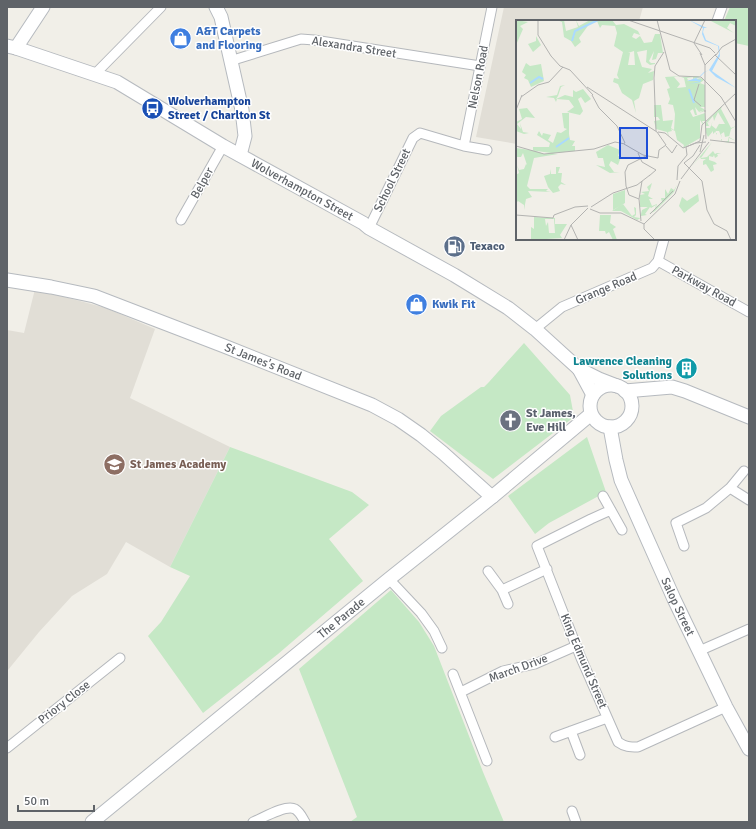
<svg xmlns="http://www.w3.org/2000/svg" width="756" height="829" viewBox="0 0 756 829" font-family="Signika,sans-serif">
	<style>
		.education { fill: #e1ded6 }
		.green { fill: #c5e8c5 }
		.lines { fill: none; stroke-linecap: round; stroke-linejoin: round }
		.street-casing { stroke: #b5b8bc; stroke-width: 11 }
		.secondary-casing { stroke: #b6babf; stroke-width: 15 }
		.street { stroke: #fff; stroke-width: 9 }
		.secondary { stroke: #fff; stroke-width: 13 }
		.labels { text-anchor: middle; stroke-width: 3; stroke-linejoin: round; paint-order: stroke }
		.shop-label { font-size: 12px; font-weight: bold; fill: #366cbe; stroke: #fff; text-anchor: start }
		.street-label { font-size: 12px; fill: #5f6368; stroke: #fff }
		.transit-label { font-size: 12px; font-weight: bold; fill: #164399; stroke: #fff; text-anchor: start }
		.service-label { font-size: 12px; font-weight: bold; fill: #4e5e75; stroke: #fff; text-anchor: start }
		.culture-label { font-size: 12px; font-weight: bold; fill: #0d838f; stroke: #fff; text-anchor: end }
		.worship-label { font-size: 12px; font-weight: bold; fill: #5b616d; stroke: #fff; text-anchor: start }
		.education-label { font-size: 12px; font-weight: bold; fill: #785e54; stroke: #fff; text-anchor: start }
		.inset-river { fill: none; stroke: #aadaff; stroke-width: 2 }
		.inset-road { fill: none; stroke: #b3b3b1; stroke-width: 1 }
		.view { fill: #1d4ed8; fill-opacity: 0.15; stroke: #1d4ed8; stroke-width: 2 }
		.inset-edge { fill: none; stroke: #5f6368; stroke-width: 2 }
	</style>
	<rect width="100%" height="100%" fill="#f1efe8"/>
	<path class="education" d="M 504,7 L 643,7 L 639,21 L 517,21 L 517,144 L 476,137 Z
		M 35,289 L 106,308 L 155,329 L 130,398 L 230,447 L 170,567 L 126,542 L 107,574 L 72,596 L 39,632 L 8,670 L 7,330 L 24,333 Z"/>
	<path class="green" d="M 730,7 L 749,7 L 749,46 L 735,43 L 735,21 L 724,21 Z
		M 524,343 L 570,395 L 574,417 L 493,479 L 430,431 L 441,416 L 481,387 L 484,387 L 489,382 Z
		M 587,437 L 606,492 L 549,523 L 535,534 L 508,496 Z
		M 230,447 L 352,492 L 369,505 L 329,539 L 363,581 L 278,654 L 203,713 L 148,636 L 161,622 L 190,576 L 170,567 Z
		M 391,590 L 419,622 L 434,646 L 483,772 L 504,822 L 350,822 L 357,817 L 299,669 Z"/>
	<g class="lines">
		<defs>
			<path id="street" d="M 717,21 L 722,7
				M 230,61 L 301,39 L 314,40 L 480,66
				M 95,74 L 161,7
				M 464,146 L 492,7
				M 181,220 L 223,146
				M 369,228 L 413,138 L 420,133 L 464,146 L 487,150
				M 658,261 L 749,312
				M 535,329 L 562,307 L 652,268 L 658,261 L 664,239
				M 730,488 L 744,471
				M 603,496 L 622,530
				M 611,510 L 591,519 L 537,546 L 581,658 L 618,742 C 625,747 630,747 638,747 L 726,707
				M 684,546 L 676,523 L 706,508 L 730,488 L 749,500
				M 488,571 L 502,590
				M 389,579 L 421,613 L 434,631 L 442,648
				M 508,604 L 502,590 L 547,569
				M 699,651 L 749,629
				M 453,674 L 487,761
				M 461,692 L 503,671 L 535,664 L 576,646
				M 571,731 L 580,755
				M 555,737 L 607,718
				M 7,748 L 120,658
				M 572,811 L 576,822
				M 253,822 C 263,818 286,804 295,809 C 300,812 302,817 305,822"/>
			<g id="secondary">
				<path d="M 216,7 L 221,17 L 242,110 L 245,136 L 240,155"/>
				<path id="s1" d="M 7,46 L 16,48 L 117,82 L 223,146 L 363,223 L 369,228 L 454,275 L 508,308 L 535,329 L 579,369 L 599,379 L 617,386"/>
				<path d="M 16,48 L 43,7"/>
				<path id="s2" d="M 7,280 L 51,287 L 94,296 L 224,346 L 372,405 L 398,419 L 421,435 L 443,453 L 492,497"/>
				<path d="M 579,369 L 593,395"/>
				<circle cx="611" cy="406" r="21"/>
				<path d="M 625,391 L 672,387 L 685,391 L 749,417"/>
				<path id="s3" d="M 610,427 L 616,460 L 621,480 L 674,599 L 726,707 L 749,749"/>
				<path id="s4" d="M 92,822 L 389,579 L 492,497 L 591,414"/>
			</g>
		</defs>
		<use href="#street" class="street-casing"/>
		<use href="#secondary" class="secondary-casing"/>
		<use href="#street" class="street"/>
		<use href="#secondary" class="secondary"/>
	</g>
	<defs>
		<symbol id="shop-disc" viewBox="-11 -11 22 22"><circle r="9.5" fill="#3f7fe0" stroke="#fff"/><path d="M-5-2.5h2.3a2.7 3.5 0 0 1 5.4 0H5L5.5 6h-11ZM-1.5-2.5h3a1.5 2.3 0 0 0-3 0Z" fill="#fff"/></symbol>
		<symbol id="bus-disc" viewBox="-11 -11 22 22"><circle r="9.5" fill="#1a4fb4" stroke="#fff"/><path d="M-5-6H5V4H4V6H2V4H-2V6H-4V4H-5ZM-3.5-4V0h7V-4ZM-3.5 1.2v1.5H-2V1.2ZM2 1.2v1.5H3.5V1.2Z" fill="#fff"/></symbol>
		<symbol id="fuel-disc" viewBox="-11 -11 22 22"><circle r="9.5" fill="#5c6f8a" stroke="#fff"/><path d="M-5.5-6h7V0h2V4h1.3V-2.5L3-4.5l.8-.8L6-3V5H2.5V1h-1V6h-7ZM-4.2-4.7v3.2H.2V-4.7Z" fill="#fff"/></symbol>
		<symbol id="building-disc" viewBox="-11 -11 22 22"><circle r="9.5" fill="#0f9aa8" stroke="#fff"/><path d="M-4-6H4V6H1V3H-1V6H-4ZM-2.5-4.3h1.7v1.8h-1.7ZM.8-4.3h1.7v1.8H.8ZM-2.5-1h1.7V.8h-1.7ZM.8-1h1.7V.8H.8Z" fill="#fff"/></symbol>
		<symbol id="church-disc" viewBox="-11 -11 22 22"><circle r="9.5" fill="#6b7280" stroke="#fff"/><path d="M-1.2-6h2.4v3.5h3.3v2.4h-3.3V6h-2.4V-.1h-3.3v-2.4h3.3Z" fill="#fff"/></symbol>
		<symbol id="school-disc" viewBox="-11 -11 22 22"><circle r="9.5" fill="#8d6e63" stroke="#fff"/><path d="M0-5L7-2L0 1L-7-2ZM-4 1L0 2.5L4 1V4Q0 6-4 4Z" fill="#fff"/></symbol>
	</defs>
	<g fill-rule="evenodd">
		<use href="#shop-disc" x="168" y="26" width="25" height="25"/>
		<use href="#bus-disc" x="140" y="96" width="25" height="25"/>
		<use href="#fuel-disc" x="442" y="234" width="25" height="25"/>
		<use href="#shop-disc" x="404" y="292" width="25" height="25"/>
		<use href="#building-disc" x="674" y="356" width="25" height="25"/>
		<use href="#church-disc" x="498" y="408" width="25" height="25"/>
		<use href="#school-disc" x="102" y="452" width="25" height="25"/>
	</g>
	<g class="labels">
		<g class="shop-label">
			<text x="196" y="35">A&amp;T Carpets<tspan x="196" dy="14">and Flooring</tspan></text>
			<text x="432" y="308">Kwik Fit</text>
		</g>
		<g class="street-label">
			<text transform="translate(354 47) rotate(9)" y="4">Alexandra Street</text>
			<text transform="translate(478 77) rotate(-79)" y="4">Nelson Road</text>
			<text transform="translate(392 180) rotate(-64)" y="4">School Street</text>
			<text transform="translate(202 183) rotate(-61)" y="4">Belper</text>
			<text dy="4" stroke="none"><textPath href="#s1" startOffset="330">Wolverhampton Street</textPath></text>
			<text transform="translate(704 286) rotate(29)" y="4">Parkway Road</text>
			<text transform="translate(606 288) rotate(-23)" y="4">Grange Road</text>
			<text dy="4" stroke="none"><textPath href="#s2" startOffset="270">St James's Road</textPath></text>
			<text dy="4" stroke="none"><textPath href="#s3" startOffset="193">Salop Street</textPath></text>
			<text dy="4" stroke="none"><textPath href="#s4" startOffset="322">The Parade</textPath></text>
			<text transform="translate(584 661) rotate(67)" y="4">King Edmund Street</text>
			<text transform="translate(518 668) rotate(-20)" y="4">March Drive</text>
			<text transform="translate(64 702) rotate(-38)" y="4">Priory Close</text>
		</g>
		<g class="transit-label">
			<text x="168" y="105">Wolverhampton<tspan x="168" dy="14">Street / Charlton St</tspan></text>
		</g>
		<g class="service-label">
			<text x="470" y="250">Texaco</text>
		</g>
		<g class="culture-label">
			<text x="672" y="365">Lawrence Cleaning<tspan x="672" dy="14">Solutions</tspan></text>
		</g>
		<g class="worship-label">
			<text x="526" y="417">St James,<tspan x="526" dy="14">Eve Hill</tspan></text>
		</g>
		<g class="education-label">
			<text x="130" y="468">St James Academy</text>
		</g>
	</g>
	<g transform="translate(516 20)">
		<rect width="220" height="220" fill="#f1efe8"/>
		<path d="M 0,0 L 12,2 L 4,6 L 7,9 L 0,25 ZM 41,0 L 48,0 L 50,11 L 62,7 L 60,0 L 63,6 L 74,0 L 96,0 L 100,5 L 108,4 L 122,11 L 124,15 L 118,13 L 116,17 L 120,19 L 124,16 L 128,23 L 136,22 L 139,14 L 144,14 L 147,33 L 142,33 L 140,39 L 136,40 L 138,31 L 133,41 L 135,43 L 139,43 L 139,44 L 134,45 L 130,42 L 131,30 L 121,32 L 126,47 L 136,49 L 132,53 L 138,51 L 137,60 L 127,64 L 123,78 L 118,81 L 120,93 L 116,80 L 106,73 L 102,64 L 97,62 L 98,58 L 103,59 L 101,55 L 107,32 L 98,26 L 101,13 L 99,6 L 86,5 L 84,8 L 81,1 L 74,3 L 63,18 L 65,22 L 59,27 L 55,21 L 48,17 L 46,2 ZM 118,31 L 119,45 L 112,45 L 114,33 L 112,33 ZM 193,0 L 220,0 L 220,6 L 214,3 L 211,8 L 218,13 ZM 20,16 L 25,25 L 17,32 L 12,24 L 20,21 ZM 10,43 L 14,46 L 25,44 L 28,61 L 15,67 L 12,60 L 8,58 L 10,55 L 6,52 ZM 164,56 L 158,57 L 164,64 L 161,68 L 170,67 L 168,58 L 165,57 L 182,56 L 184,57 L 177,59 L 177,57 L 171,58 L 172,60 L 175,58 L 171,61 L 185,58 L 188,60 L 184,63 L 189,65 L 189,87 L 184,87 L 188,89 L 189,91 L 183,93 L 188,90 L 183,92 L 179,87 L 181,95 L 179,95 L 177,89 L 174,91 L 177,97 L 189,93 L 189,101 L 186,101 L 187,103 L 186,105 L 186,103 L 184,100 L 184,118 L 167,128 L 168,125 L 161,120 L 159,111 L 155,109 L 156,111 L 152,112 L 153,117 L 151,112 L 140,109 L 138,101 L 144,100 L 142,97 L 138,97 L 138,85 L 145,85 L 147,101 L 157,100 L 155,108 L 158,110 L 159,94 L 157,85 L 152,84 L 154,79 L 151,69 L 154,68 L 149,57 ZM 49,65 L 45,67 L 42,76 L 40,79 L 49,75 L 57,77 L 57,70 L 60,72 L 67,69 L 75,79 L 69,83 L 65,77 L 62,79 L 67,91 L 64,95 L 51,92 L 58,87 L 53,80 L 41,79 L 40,82 L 38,78 L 30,77 L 41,75 L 44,66 ZM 206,86 L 205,89 L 213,104 L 215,108 L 220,106 L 215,109 L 213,117 L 220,121 L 213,118 L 213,122 L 218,123 L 208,122 L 206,122 L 205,119 L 206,119 L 206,122 L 212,121 L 213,116 L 209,117 L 208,112 L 205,114 L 206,118 L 203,111 L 200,111 L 199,113 L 201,113 L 200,115 L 200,113 L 199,113 L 199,112 L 197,114 L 197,111 L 192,117 L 190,113 L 190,108 L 194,108 L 197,101 L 195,105 L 200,109 L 204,102 L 203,104 L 209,104 L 202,92 L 198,101 L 197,96 L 192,102 L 195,103 L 191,102 L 193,106 L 190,106 L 190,102 ZM 11,88 L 19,98 L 10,97 L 1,104 L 5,109 L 4,103 L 7,112 L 13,113 L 8,114 L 0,111 L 0,102 L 6,99 L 3,89 ZM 46,93 L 53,93 L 53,114 L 54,120 L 59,121 L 56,126 L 59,126 L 59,131 L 28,134 L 17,130 L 17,127 L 33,127 L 34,123 L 21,115 L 23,111 L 26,116 L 27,113 L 35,115 L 32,120 L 37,123 L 41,112 L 45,113 L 51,109 L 48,108 ZM 196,122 L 185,138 L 191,137 L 197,131 L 199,134 L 201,133 L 205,133 L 201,134 L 202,136 L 199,138 L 198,135 L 197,137 L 193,136 L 193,140 L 199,142 L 201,144 L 197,145 L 198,150 L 195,152 L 190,144 L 187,145 L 187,141 L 190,139 L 185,139 L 184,137 L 175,147 ZM 92,125 L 104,130 L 102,136 L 105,137 L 102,145 L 95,141 L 93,145 L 98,152 L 104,152 L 94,153 L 80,145 L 89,147 L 87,138 L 82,138 L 80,132 ZM 0,128 L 42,134 L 18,138 L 11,166 L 14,169 L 32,169 L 30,171 L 35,172 L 12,171 L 16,177 L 10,179 L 8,190 L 8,185 L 2,181 L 0,183 L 0,155 L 3,153 L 1,145 L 3,150 L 8,149 L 10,144 L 11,145 L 7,133 L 5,137 L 1,137 ZM 40,147 L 44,147 L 42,153 L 46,153 L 45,162 L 50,165 L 45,164 L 42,167 L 44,171 L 37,173 L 32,167 L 28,156 L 34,154 L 35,149 L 35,154 L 40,154 ZM 136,163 L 132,176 L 137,179 L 133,179 L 136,186 L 141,184 L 140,187 L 146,182 L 145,178 L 149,178 L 149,169 L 152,174 L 155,168 L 158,170 L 161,165 L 158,172 L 139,191 L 133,194 L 146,183 L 139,188 L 140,185 L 135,188 L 134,187 L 129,194 L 131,195 L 125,196 L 125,198 L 121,200 L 105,191 L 96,191 L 107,184 L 116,196 L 119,194 L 118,187 L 120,188 L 120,195 L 118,197 L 124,198 L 126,190 L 132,187 L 124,187 L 124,175 L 129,174 L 125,172 L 133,171 L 131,167 ZM 109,170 L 109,183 L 97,190 L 97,174 ZM 182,174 L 183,181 L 168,193 L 163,186 L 166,177 L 171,181 ZM 84,195 L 95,195 L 94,203 L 100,207 L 97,209 L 101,220 L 97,220 L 93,212 L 90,214 L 89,211 L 83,211 ZM 18,197 L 39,198 L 39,204 L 51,204 L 44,215 L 46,218 L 15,220 L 15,207 L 18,209 ZM 29,199 L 38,199 L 39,213 L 33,213 L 32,202 L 30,206 Z" fill="#c5e8c5" fill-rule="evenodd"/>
		<path d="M 173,0 L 191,8 L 188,8 L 187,12 L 190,20 L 203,26 L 204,36 L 196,51 L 220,68 L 200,57 L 193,50 L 189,52 L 185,56 L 180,59 L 185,60 L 184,62 L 174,64 L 184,61 L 171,61 L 183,57 L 188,52 L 193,50 L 203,34 L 202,26 L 189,21 L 186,14 L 187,8 Z" fill="#aadaff"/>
		<path class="inset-river" d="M 56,21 L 59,11 L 82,0M 14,63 L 23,57 L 27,59M 173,69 L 178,83M 40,127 L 53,118"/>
		<path class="inset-road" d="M 22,0 L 22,15 L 35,36 L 44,46 L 54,50 L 77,75M 112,0 L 194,28 L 199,33M 141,0 L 154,50 L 163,56 L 185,57 L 205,77 L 220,102M 178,23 L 189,0M 178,23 L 186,35M 184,33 L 189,45 L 189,92M 199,35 L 220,55M 200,35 L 206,27 L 220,19M 189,45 L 200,34M 138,58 L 140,111M 138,58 L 139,46 L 148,32M 183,64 L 178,80 L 185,86M 71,67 L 141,112 L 150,125M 76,75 L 83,88 L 101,106 L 109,123M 5,77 L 22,65 L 33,62 L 47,47M 0,90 L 6,75M 189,90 L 190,119M 142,112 L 149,113 L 167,128 L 180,123 L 190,122M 194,120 L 220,123M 108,124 L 127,135 L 142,138 L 143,130 L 150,125M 184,125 L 177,136 L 168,143 L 186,161 L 191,190 L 198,204 L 211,211 L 215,220M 0,126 L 28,134 L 78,129 L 99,122 L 109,124M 150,126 L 156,133 L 161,125M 184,132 L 188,115M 122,133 L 126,142 L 140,150 L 133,156M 165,159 L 193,122M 161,160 L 162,146 L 171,135 L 170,127 L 184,121 L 186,105 L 220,73M 123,179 L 113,175 L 110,166 L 109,152 L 112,145 L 130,136M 75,187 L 97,173 L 121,165 L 134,155M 74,189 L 84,193 L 105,193 L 128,204 L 159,174 L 164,161M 134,194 L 157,171M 0,195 L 37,198 L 38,195M 38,195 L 59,187 L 72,186M 125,201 L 123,179 L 126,161M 128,204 L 128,209 L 139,220M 48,220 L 55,205M 62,220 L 55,205 L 72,188"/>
		<path class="view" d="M 104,108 L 131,108 L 131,138 L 104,138 Z"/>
		<rect width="220" height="220" class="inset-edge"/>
	</g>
	<rect width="756" height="829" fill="none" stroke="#5f6368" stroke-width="16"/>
	<path d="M18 805v6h76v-6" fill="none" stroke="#5f6368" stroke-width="2"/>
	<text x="24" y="805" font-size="12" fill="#5f6368" stroke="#ffffff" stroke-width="3" paint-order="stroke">50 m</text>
</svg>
